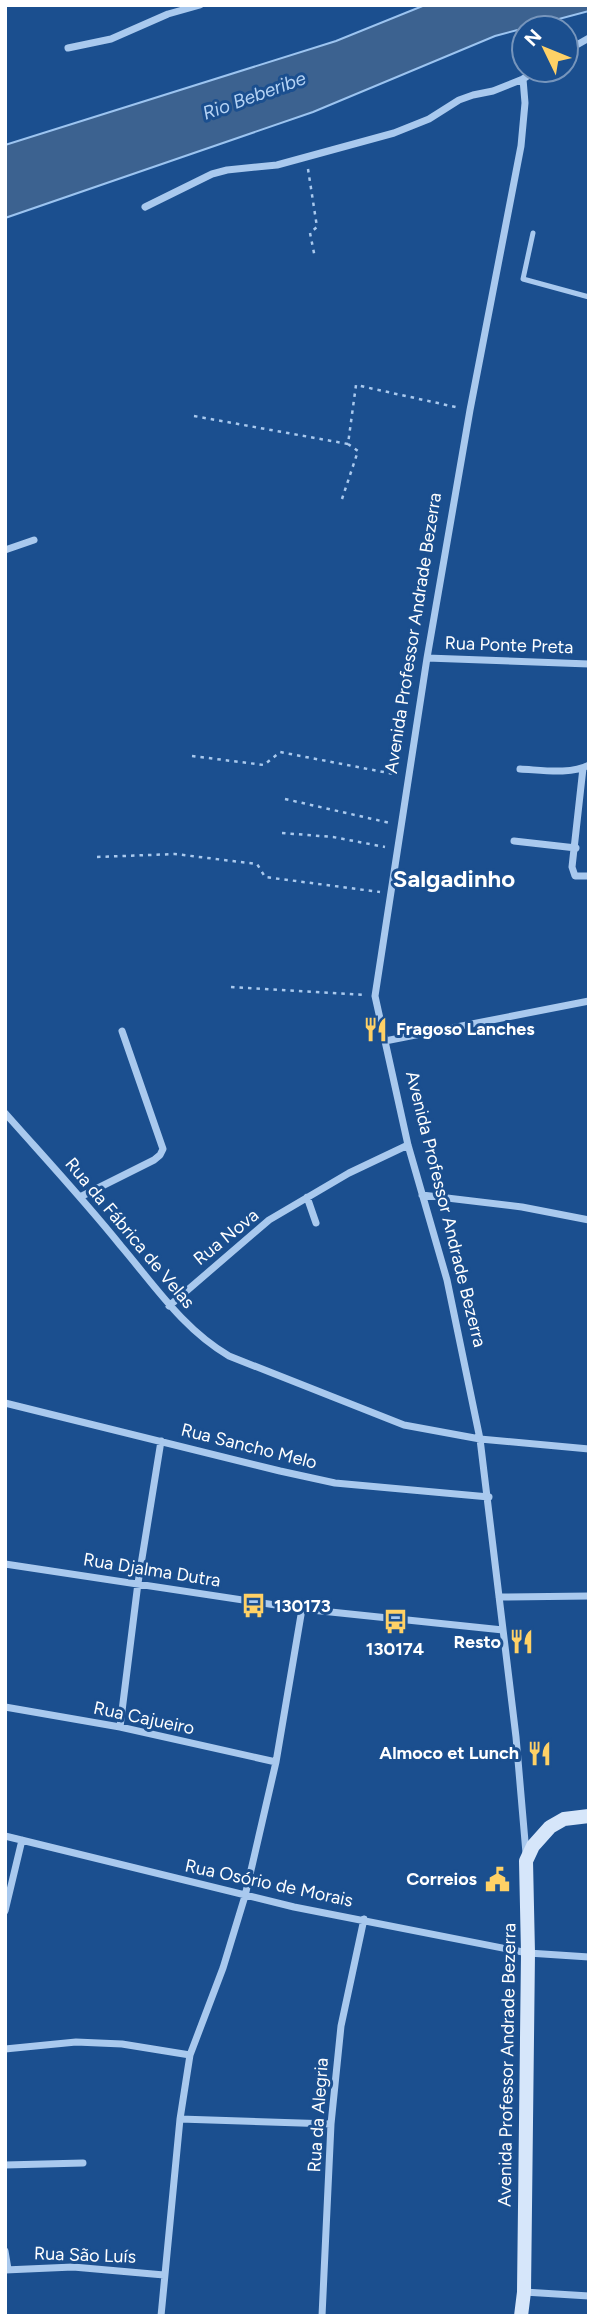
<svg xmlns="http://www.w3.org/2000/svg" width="594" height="2321" viewBox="0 0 594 2321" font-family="Figtree,sans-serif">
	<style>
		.water { fill: #3c6290; stroke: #9cc4f0; stroke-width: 2 }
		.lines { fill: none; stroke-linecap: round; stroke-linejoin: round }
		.path { stroke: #a9c9ee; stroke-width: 2.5; stroke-dasharray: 3.5 5; stroke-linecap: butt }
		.lane { stroke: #a9c9ee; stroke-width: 5 }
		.street { stroke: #a9c9ee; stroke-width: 7 }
		.secondary { stroke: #d6e6fa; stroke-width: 14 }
		.labels { text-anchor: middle; stroke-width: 6; stroke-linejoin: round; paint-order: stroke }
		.street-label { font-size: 18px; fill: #fff; stroke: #1b4f8f }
		.poi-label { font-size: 18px; font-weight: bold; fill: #fff; stroke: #1b4f8f; text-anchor: end }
		.water-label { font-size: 19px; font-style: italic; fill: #b5d3f5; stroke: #1b4f8f }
		.district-label { font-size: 24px; font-weight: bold; fill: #fff; stroke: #1b4f8f }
	</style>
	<rect width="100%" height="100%" fill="#1b4f8f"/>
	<path class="water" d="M 425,5 L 589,5 L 589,11 L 495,36 L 313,112 L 5,218 L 5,145 L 336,41 Z"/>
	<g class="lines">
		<path class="path" d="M 308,169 L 317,227 L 310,233 L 315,258
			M 194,416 L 348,444 L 356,385 L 460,408
			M 342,499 L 358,451 L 348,444
			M 192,756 L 264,765 L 280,752 L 399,775
			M 285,799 L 390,823
			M 282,833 L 333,837 L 385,847
			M 97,857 L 175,854 L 257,864 L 265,877 L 380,892
			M 231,987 L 365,995"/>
		<path class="lane" d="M 533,233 L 523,279 L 589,297"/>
		<path class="street" d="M 68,48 L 111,39 L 168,14 L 200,5
			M 566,51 L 589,38
			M 523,79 L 525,103 L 521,146 L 470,410 L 427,658 L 375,996 L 408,1145 L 447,1280 L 480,1439 L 516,1737 L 526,1853
			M 145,207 L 212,174 L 227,170 L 277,165 L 394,133 L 429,119 L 459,100 L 473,95 L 493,91 L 523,79 L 536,70
			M 5,550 L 34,540
			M 427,658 L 589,664
			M 583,768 L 572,867 L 575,876 L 589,876
			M 520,769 C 541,770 571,775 589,765
			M 514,841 L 576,848
			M 385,1041 L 589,1001
			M 5,1113 C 44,1157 84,1200 121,1246 C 155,1286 183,1329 229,1356 L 404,1425 L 480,1439 L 589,1449
			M 422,1195 L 522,1207 L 589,1220
			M 80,1197 L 154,1160 L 160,1155 L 163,1149 L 122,1031
			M 307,1197 L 316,1223
			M 169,1306 L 269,1220 L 349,1173 L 408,1145
			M 5,1403 L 280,1471 L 335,1483 L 489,1497
			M 5,1564 L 302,1609 L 503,1630
			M 499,1597 L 589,1596
			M 5,1707 L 120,1727 L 276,1762
			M 120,1727 L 138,1583 L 161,1441
			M 5,1836 L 294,1907 L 528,1953 L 589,1957
			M 5,1911 L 22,1840
			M 5,2049 L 76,2042 L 122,2044 L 190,2055
			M 180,2119 L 331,2124
			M 5,2165 L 83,2163
			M 5,2251 L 8,2269
			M 5,2270 L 73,2267 L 164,2275
			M 524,2292 L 589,2296
			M 161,2316 L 180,2119 L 190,2055 L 223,1968 L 245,1896 L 276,1762 L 302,1609
			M 322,2316 L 331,2124 L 341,2026 L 364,1919"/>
		<path class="secondary" d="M 521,2316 L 524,2292 L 528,1953 L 526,1861 L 533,1846 L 550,1827 L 564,1819 L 589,1816"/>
	</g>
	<defs>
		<symbol id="restaurant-bare" viewBox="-9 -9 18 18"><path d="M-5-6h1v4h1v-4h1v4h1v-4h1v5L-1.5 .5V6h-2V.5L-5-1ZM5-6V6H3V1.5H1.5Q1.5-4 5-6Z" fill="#ffd166" stroke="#1b4f8f" stroke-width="2.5" paint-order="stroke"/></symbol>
		<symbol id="bus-bare" viewBox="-9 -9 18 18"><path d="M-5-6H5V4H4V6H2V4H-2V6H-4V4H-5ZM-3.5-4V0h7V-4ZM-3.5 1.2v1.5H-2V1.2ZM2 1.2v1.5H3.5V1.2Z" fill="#ffd166" stroke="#1b4f8f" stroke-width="2.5" paint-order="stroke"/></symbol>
		<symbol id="civic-bare" viewBox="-9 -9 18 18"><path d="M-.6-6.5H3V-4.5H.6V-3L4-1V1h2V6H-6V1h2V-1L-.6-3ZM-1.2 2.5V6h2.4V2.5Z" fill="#ffd166" stroke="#1b4f8f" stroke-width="2.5" paint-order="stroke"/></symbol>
	</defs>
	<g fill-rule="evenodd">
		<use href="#restaurant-bare" x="358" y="1012" width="35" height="35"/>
		<use href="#bus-bare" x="236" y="1588" width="35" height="35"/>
		<use href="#bus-bare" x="378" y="1604" width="35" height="35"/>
		<use href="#restaurant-bare" x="504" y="1624" width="35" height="35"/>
		<use href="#restaurant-bare" x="522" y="1736" width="35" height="35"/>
		<use href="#civic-bare" x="480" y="1862" width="35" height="35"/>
	</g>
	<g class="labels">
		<g class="street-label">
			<text transform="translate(413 633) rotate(-81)" y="6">Avenida Professor Andrade Bezerra</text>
			<text transform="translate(509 645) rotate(2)" y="6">Rua Ponte Preta</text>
			<text transform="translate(446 1209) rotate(76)" y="6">Avenida Professor Andrade Bezerra</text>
			<text transform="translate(130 1233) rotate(50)" y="6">Rua da Fábrica de Velas</text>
			<text transform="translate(226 1237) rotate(-39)" y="6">Rua Nova</text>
			<text transform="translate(249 1446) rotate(14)" y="6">Rua Sancho Melo</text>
			<text transform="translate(152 1570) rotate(9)" y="6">Rua Djalma Dutra</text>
			<text transform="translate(144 1718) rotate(12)" y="6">Rua Cajueiro</text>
			<text transform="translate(269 1883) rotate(12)" y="6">Rua Osório de Morais</text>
			<text transform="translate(507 2065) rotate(-89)" y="6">Avenida Professor Andrade Bezerra</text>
			<text transform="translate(318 2115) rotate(-86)" y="6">Rua da Alegria</text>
			<text transform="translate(85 2255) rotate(2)" y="6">Rua São Luís</text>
		</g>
		<g class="poi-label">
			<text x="396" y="1035" text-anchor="start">Fragoso Lanches</text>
			<text x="274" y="1612" text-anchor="start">130173</text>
			<text x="501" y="1648">Resto</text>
			<text x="395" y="1655" text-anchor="middle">130174</text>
			<text x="519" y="1759">Almoco et Lunch</text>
			<text x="477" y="1885">Correios</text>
		</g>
		<g class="water-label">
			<text transform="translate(254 95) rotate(-20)" y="7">Rio Beberibe</text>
		</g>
		<g class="district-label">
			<text x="454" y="887">Salgadinho</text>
		</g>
	</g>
	<rect width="594" height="2321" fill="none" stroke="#ffffff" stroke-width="14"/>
	<g transform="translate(545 49) rotate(313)"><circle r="33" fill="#1b4f8f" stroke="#7695bc" stroke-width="2"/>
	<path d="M0-5L12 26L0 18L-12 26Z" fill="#ffd166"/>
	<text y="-10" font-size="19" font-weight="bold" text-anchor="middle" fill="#ffffff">N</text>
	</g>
</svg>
